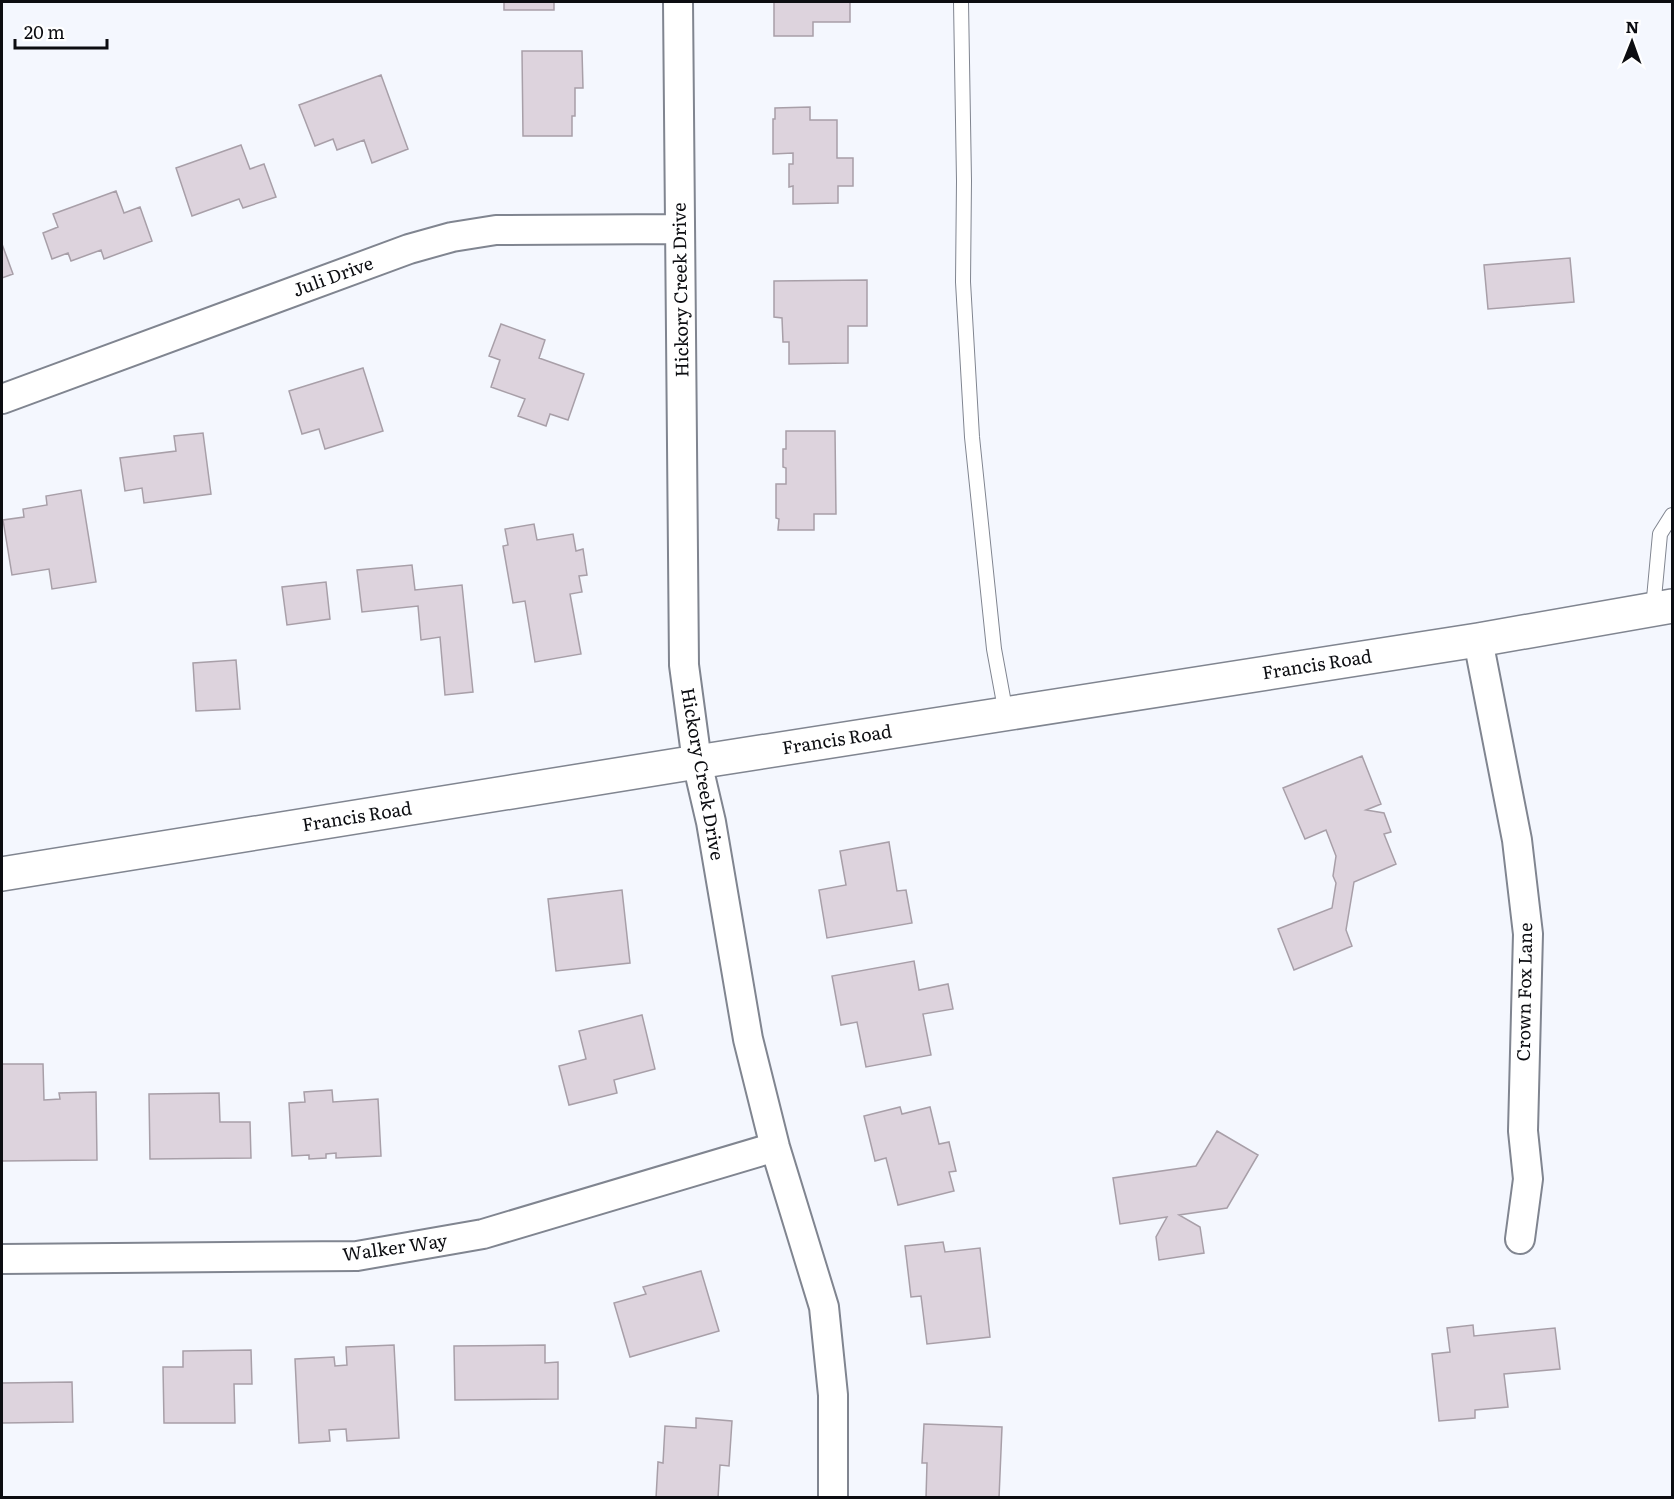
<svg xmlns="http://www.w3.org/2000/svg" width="1674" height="1499" viewBox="0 0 1674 1499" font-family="Literata,serif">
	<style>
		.building { fill: #ddd3dd; stroke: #a89fa8; stroke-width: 1.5 }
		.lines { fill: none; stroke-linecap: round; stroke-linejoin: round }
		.service-casing { stroke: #808590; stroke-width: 16 }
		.minor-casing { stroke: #808590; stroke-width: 32 }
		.tertiary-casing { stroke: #808590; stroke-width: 36 }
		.service { stroke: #fff; stroke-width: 14 }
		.minor { stroke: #fff; stroke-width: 28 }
		.tertiary { stroke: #fff; stroke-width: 33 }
		.labels { text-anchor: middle; stroke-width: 5; stroke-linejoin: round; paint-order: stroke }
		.street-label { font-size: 18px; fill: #0c0d11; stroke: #fff }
	</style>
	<rect width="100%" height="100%" fill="#f4f7fe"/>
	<path class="building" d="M 504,2 L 554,2 L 554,10 L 504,10 Z
		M 774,2 L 850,2 L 850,22 L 813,22 L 813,36 L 774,36 Z
		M 522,51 L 582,51 L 583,88 L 575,88 L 575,116 L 572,116 L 572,136 L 523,136 Z
		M 381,75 L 408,149 L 372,163 L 364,140 L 337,150 L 333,139 L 315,146 L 299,105 Z
		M 810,107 L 810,120 L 837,120 L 837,158 L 853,158 L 853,186 L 838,186 L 838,203 L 793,204 L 793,186 L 789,187 L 789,164 L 793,164 L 793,153 L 773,154 L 773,119 L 775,119 L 775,108 Z
		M 241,145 L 250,169 L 264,164 L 276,197 L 243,208 L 239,199 L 192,216 L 176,168 Z
		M 116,191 L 124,213 L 140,207 L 152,241 L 104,259 L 101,250 L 71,261 L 68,253 L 52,259 L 43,233 L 58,227 L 53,214 Z
		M 2,244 L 13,274 L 2,278 Z
		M 1570,258 L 1574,302 L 1488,309 L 1484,265 Z
		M 867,280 L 867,326 L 848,326 L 848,363 L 789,364 L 789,342 L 783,342 L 782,318 L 774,317 L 774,281 Z
		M 501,324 L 545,340 L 539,358 L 584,374 L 568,420 L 550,414 L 546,426 L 518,416 L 525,399 L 491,387 L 500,360 L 489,356 Z
		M 363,368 L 383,431 L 325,449 L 319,429 L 302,434 L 289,391 Z
		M 786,431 L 835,431 L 836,514 L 814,514 L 814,530 L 778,530 L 779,519 L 776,518 L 776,484 L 786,484 L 786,468 L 783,467 L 783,449 L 786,449 Z
		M 203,433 L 211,494 L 144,503 L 142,488 L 125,491 L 120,458 L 176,451 L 174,436 Z
		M 81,490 L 96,582 L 52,589 L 49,569 L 12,575 L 3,520 L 24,517 L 23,509 L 47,505 L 46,496 Z
		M 534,524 L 537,540 L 573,534 L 576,551 L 583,549 L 587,575 L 579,576 L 582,592 L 570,594 L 581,654 L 535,662 L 525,601 L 513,603 L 503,546 L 508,545 L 505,529 Z
		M 412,565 L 415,590 L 462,585 L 473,692 L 445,695 L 440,637 L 421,640 L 418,606 L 362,612 L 357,570 Z
		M 326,582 L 330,619 L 287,625 L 282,587 Z
		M 236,660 L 240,709 L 196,711 L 193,663 Z
		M 1362,756 L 1381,804 L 1366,810 L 1384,813 L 1391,832 L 1384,834 L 1396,864 L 1354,882 L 1346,930 L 1352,946 L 1294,970 L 1278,929 L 1332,908 L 1336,883 L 1333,876 L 1336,856 L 1326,830 L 1305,839 L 1283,788 Z
		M 889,842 L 897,891 L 906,890 L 912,923 L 827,938 L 819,890 L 846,885 L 840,851 Z
		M 622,890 L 630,963 L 556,971 L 548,899 Z
		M 914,961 L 919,990 L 948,984 L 953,1009 L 923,1014 L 931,1055 L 866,1067 L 857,1022 L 841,1025 L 832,976 Z
		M 642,1015 L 655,1069 L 614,1080 L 617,1093 L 569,1105 L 559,1066 L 586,1059 L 579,1031 Z
		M 2,1064 L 43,1064 L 44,1100 L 60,1099 L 59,1093 L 96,1092 L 97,1160 L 2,1161 Z
		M 332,1090 L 333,1102 L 378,1099 L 381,1156 L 336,1158 L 336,1153 L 326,1154 L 326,1158 L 309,1159 L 309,1155 L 292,1156 L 289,1103 L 305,1102 L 304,1092 Z
		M 219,1093 L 220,1122 L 250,1122 L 251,1158 L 150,1159 L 149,1094 Z
		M 900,1107 L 902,1114 L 930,1107 L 939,1144 L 949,1142 L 956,1171 L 949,1172 L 954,1191 L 898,1205 L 886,1158 L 875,1161 L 864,1116 Z
		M 1217,1131 L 1258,1155 L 1227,1208 L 1179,1215 L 1200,1227 L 1204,1253 L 1159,1260 L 1156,1237 L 1167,1217 L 1120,1224 L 1113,1178 L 1196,1166 Z
		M 943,1242 L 945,1252 L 980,1248 L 990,1337 L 927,1344 L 921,1296 L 911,1297 L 905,1246 Z
		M 701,1271 L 719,1331 L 630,1357 L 614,1303 L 646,1294 L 643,1287 Z
		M 1473,1325 L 1474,1336 L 1555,1328 L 1560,1369 L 1504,1374 L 1508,1407 L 1475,1410 L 1475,1418 L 1439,1421 L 1432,1354 L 1450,1352 L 1447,1328 Z
		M 394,1345 L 399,1438 L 347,1441 L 346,1429 L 329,1430 L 330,1441 L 299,1443 L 295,1359 L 334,1357 L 335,1366 L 347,1365 L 346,1347 Z
		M 545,1345 L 545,1363 L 558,1362 L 558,1399 L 455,1400 L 454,1346 Z
		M 251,1350 L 252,1384 L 234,1384 L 235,1423 L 164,1423 L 163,1367 L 183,1367 L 183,1351 Z
		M 72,1382 L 73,1422 L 2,1423 L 2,1383 Z
		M 696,1418 L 732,1421 L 729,1466 L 720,1465 L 718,1498 L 656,1498 L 658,1462 L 663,1463 L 665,1426 L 696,1428 Z
		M 924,1424 L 1002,1427 L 999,1498 L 926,1498 L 927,1463 L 922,1463 Z"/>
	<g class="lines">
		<defs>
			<path id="service" d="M 961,2 L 964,181 L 963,282 L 972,437 L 994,649 L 1006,714
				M 1653,609 L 1660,534 L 1672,515"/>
			<path id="minor" d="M 678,2 L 684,665 L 697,762 L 711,822 L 748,1039 L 775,1147 L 824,1307 L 833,1395 L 833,1498
				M 2,399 L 409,249 L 452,237 L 496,230 L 680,229
				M 1478,640 L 1517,840 L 1528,934 L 1523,1131 L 1528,1179 L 1520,1239
				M 2,1259 L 357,1256 L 483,1234 L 775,1147"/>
			<path id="tertiary" d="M 2,874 L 697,762 L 1478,640 L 1672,606"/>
		</defs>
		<use href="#service" class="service-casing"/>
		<use href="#minor" class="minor-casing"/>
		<use href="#tertiary" class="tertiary-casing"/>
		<use href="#service" class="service"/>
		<use href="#minor" class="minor"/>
		<use href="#tertiary" class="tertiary"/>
	</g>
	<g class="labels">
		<g class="street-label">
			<text transform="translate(333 277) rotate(-20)" y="6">Juli Drive</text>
			<text transform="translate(681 290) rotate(-91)" y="6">Hickory Creek Drive</text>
			<text transform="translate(1317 665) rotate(-9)" y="6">Francis Road</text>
			<text transform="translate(837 740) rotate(-9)" y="6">Francis Road</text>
			<text transform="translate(702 774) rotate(80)" y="6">Hickory Creek Drive</text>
			<text transform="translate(357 817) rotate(-9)" y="6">Francis Road</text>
			<text transform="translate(1525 992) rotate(-89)" y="6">Crown Fox Lane</text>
			<text transform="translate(395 1248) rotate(-8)" y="6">Walker Way</text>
		</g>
	</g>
	<rect width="1674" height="1499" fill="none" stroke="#0c0d11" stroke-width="6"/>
	<g transform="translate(1632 42) rotate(1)" stroke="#ffffff" stroke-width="4.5" paint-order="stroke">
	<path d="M0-4.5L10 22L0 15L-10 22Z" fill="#0c0d11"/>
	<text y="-9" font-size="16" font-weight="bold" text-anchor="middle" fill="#0c0d11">N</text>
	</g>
	<path d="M15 39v9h92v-9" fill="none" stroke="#0c0d11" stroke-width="3"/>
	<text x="24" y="39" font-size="18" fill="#0c0d11" stroke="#ffffff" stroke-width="4.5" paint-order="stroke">20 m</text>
</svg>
